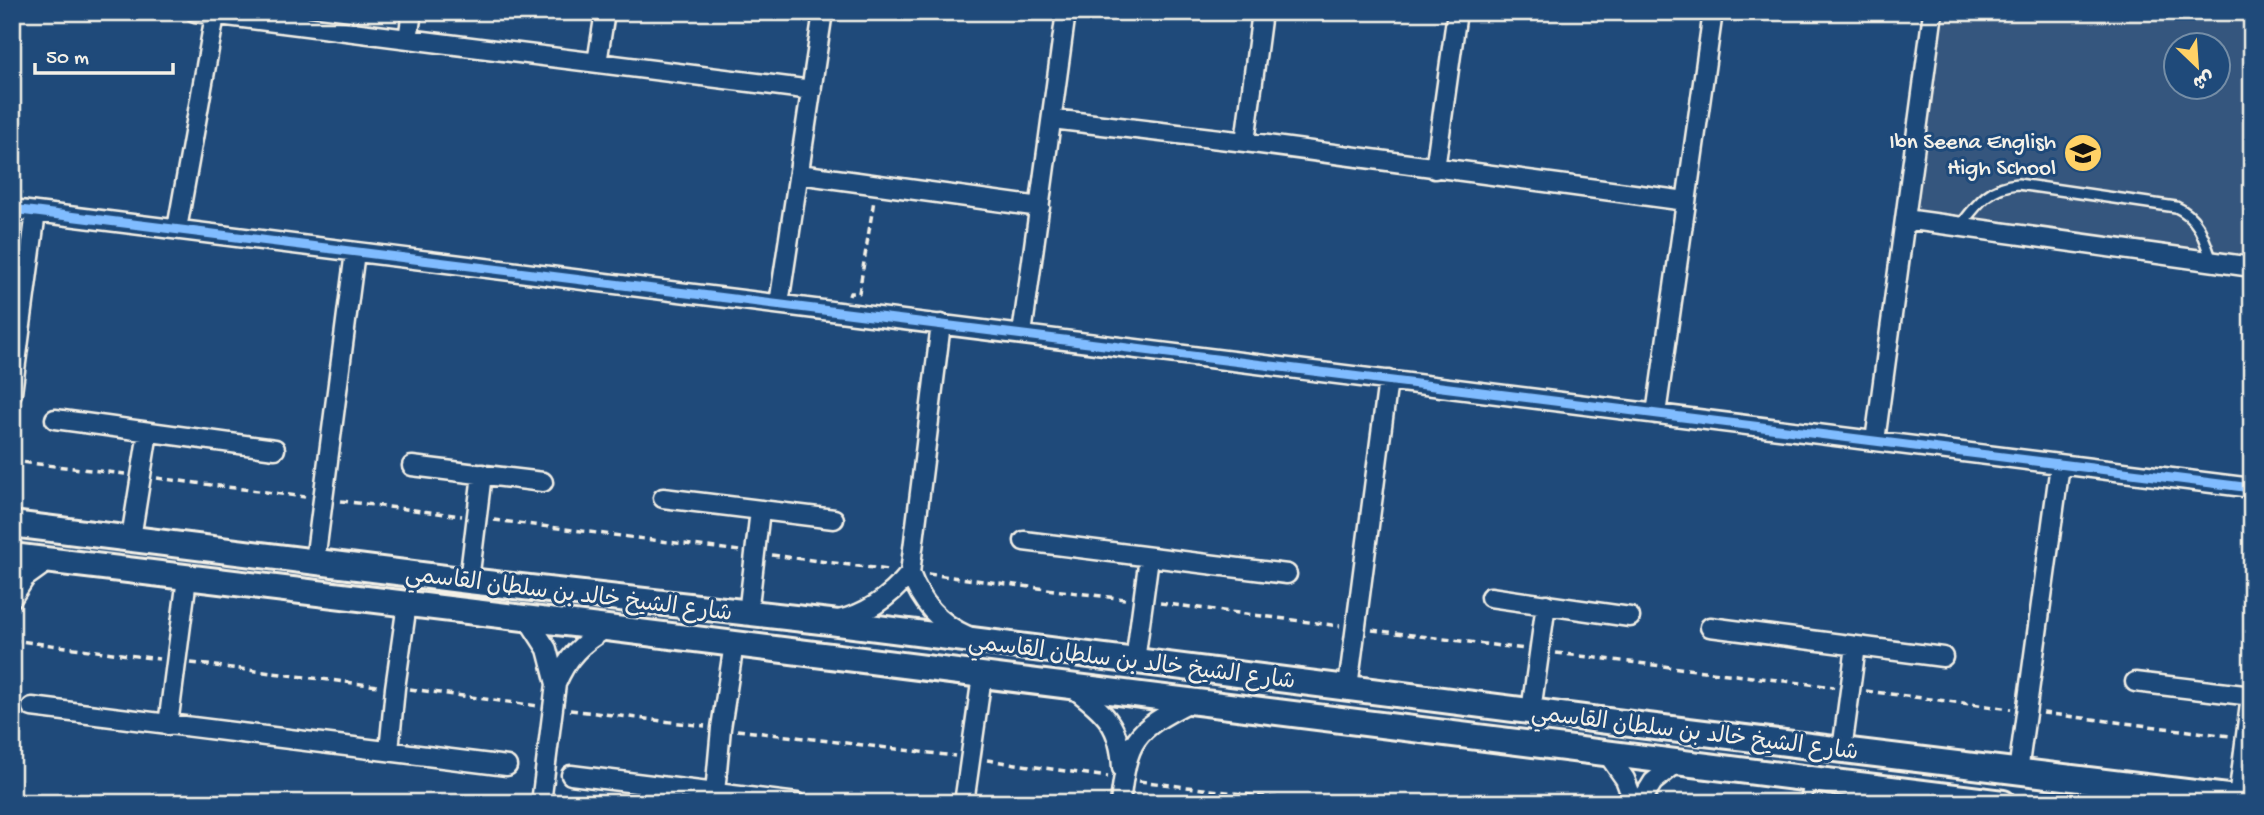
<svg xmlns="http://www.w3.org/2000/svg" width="2264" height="815" viewBox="0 0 2264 815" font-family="'Gochi Hand','Playpen Sans Arabic',sans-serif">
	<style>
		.built { fill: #35567e; fill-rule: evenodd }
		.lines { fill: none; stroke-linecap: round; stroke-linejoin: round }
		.lane-casing { stroke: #f4f1e8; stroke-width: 14 }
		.street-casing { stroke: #f4f1e8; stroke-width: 23 }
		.secondary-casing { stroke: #f4f1e8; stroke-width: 30 }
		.path { stroke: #f4f1e8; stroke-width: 3.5; stroke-dasharray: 7 5; stroke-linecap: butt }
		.lane { stroke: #1f4a7a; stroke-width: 9 }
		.street { stroke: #1f4a7a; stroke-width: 18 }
		.secondary { stroke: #1f4a7a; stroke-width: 24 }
		.cycleway-casing { stroke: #1f4a7a; stroke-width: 13 }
		.cycleway { stroke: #80bcff; stroke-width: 9 }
		.labels { text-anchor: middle; stroke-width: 6; stroke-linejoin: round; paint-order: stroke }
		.poi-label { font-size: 23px; fill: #f4f1e8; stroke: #1f4a7a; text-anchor: end }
		.street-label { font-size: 23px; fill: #f4f1e8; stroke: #1f4a7a }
	</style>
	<rect width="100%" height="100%" fill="#1f4a7a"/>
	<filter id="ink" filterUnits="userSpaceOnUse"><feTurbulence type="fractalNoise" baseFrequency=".0143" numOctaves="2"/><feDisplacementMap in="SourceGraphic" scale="14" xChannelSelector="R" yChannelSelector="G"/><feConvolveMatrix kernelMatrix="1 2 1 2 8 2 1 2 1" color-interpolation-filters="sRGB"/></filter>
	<g filter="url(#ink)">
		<path class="built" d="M 1933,12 L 2252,12 L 2252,267 L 1905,219 ZM 2176,46 L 2218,46 L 2218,88 L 2176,88 Z"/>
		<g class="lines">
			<defs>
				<path id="lane" d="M 1960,226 C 1977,204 1989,186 2018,184 L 2176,207 C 2199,217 2204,239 2212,261
					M 1806,803 L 1809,780"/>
				<path id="street" d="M 195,12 L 812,90
					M 408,39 L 412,12
					M 597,63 L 605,12
					M 1052,119 L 1245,142 L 1686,201
					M 1245,142 L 1262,12
					M 1435,169 L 1457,12
					M 799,174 L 1040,207
					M 12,209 L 2252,488
					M 1905,219 L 2252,267
					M 177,229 L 215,15
					M 779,304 L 823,12
					M 941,324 L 910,573 C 921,602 938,623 968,636
					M 1022,334 L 1066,12
					M 12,393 L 36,212
					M 1656,414 L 1713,12
					M 55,419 L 275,449
					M 1875,441 L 1933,12
					M 412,466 L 543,482
					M 663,498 L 834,519
					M 131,538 L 148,432
					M 1024,541 L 1287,574
					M 315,561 L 355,252
					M 469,581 L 482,474
					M 1490,597 L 1630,617
					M 12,598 L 25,578 L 50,560
					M 748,614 L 760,510
					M 527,618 L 547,649 L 556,684
					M 838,620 C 868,614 891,596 910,573
					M 1710,627 L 1943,657
					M 1135,661 L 1149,557
					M 2135,682 L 2252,696
					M 1072,687 C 1105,713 1120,724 1122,768
					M 1348,687 L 1388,380
					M 32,707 L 507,766
					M 1531,711 L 1546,604
					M 168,725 L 187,578
					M 1842,750 L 1856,646
					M 389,751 L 395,688 L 407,604
					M 1606,752 L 1625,779 L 1634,803
					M 2018,772 L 2060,465
					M 571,775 L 797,803
					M 715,793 L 721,728 L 734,644
					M 2238,798 L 2251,696
					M 541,803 L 556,684 C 567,657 582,643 607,628
					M 964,803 L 982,676
					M 1120,803 C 1128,739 1133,731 1190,702
					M 1640,803 L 1653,782 L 1678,762"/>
				<path id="secondary" d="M 12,524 L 469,581 L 830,622 L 1639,725 L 2252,800
					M 12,556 L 607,628 L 2003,803"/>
			</defs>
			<use href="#lane" class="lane-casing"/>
			<use href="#street" class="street-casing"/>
			<use href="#secondary" class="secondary-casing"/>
			<path class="path" d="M 849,296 L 850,293 L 859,293 L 874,200
				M 12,461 L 125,474
				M 157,478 L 305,497
				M 341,501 L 462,516
				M 494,520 L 740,551
				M 772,555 L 889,570
				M 928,574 L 1125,599
				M 1160,603 L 1340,626
				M 1372,630 L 1525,649
				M 12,640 L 159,659
				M 1556,653 L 1834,687
				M 191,663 L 378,686
				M 410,689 L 538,706
				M 1866,691 L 2011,709
				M 570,710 L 705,726
				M 2043,713 L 2230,736
				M 737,730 L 955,756
				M 987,760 L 1108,777
				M 1139,781 L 1314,803"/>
			<use href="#lane" class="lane"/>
			<use href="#street" class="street"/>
			<use href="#secondary" class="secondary"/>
			<defs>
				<path id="cycleway" d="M 12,209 L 2252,488"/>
			</defs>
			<use href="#cycleway" class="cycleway-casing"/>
			<use href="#cycleway" class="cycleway"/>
		</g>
	</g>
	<defs>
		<symbol id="school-disc" viewBox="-11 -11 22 22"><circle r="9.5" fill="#ffd166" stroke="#1f4a7a"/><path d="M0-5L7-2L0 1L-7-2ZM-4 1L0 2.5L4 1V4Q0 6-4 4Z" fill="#111"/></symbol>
	</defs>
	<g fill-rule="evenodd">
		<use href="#school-disc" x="2061" y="131" width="44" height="44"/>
	</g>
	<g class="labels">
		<g class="poi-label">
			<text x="2056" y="148">Ibn Seena English<tspan x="2056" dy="26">High School</tspan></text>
		</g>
		<g class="street-label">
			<text transform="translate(569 592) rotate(7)" y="8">شارع الشيخ خالد بن سلطان القاسمي</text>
			<text transform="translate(1132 660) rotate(7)" y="8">شارع الشيخ خالد بن سلطان القاسمي</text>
			<text transform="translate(1695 731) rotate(7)" y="8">شارع الشيخ خالد بن سلطان القاسمي</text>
		</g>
	</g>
	<rect width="2264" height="815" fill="none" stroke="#1f4a7a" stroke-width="42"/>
	<rect x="21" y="21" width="2222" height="773" fill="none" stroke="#f4f1e8" stroke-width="2.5" filter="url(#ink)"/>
	<g transform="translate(2197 66) rotate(155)"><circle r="33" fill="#1f4a7a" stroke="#748da6" stroke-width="2"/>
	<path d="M0-5L12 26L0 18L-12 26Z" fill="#ffd166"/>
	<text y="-10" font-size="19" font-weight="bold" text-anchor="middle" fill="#f4f1e8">ش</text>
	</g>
	<path d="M35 63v10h138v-10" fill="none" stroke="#f4f1e8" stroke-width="3.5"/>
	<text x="46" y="63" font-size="21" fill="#f4f1e8" stroke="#1f4a7a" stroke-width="5" paint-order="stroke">50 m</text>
</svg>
